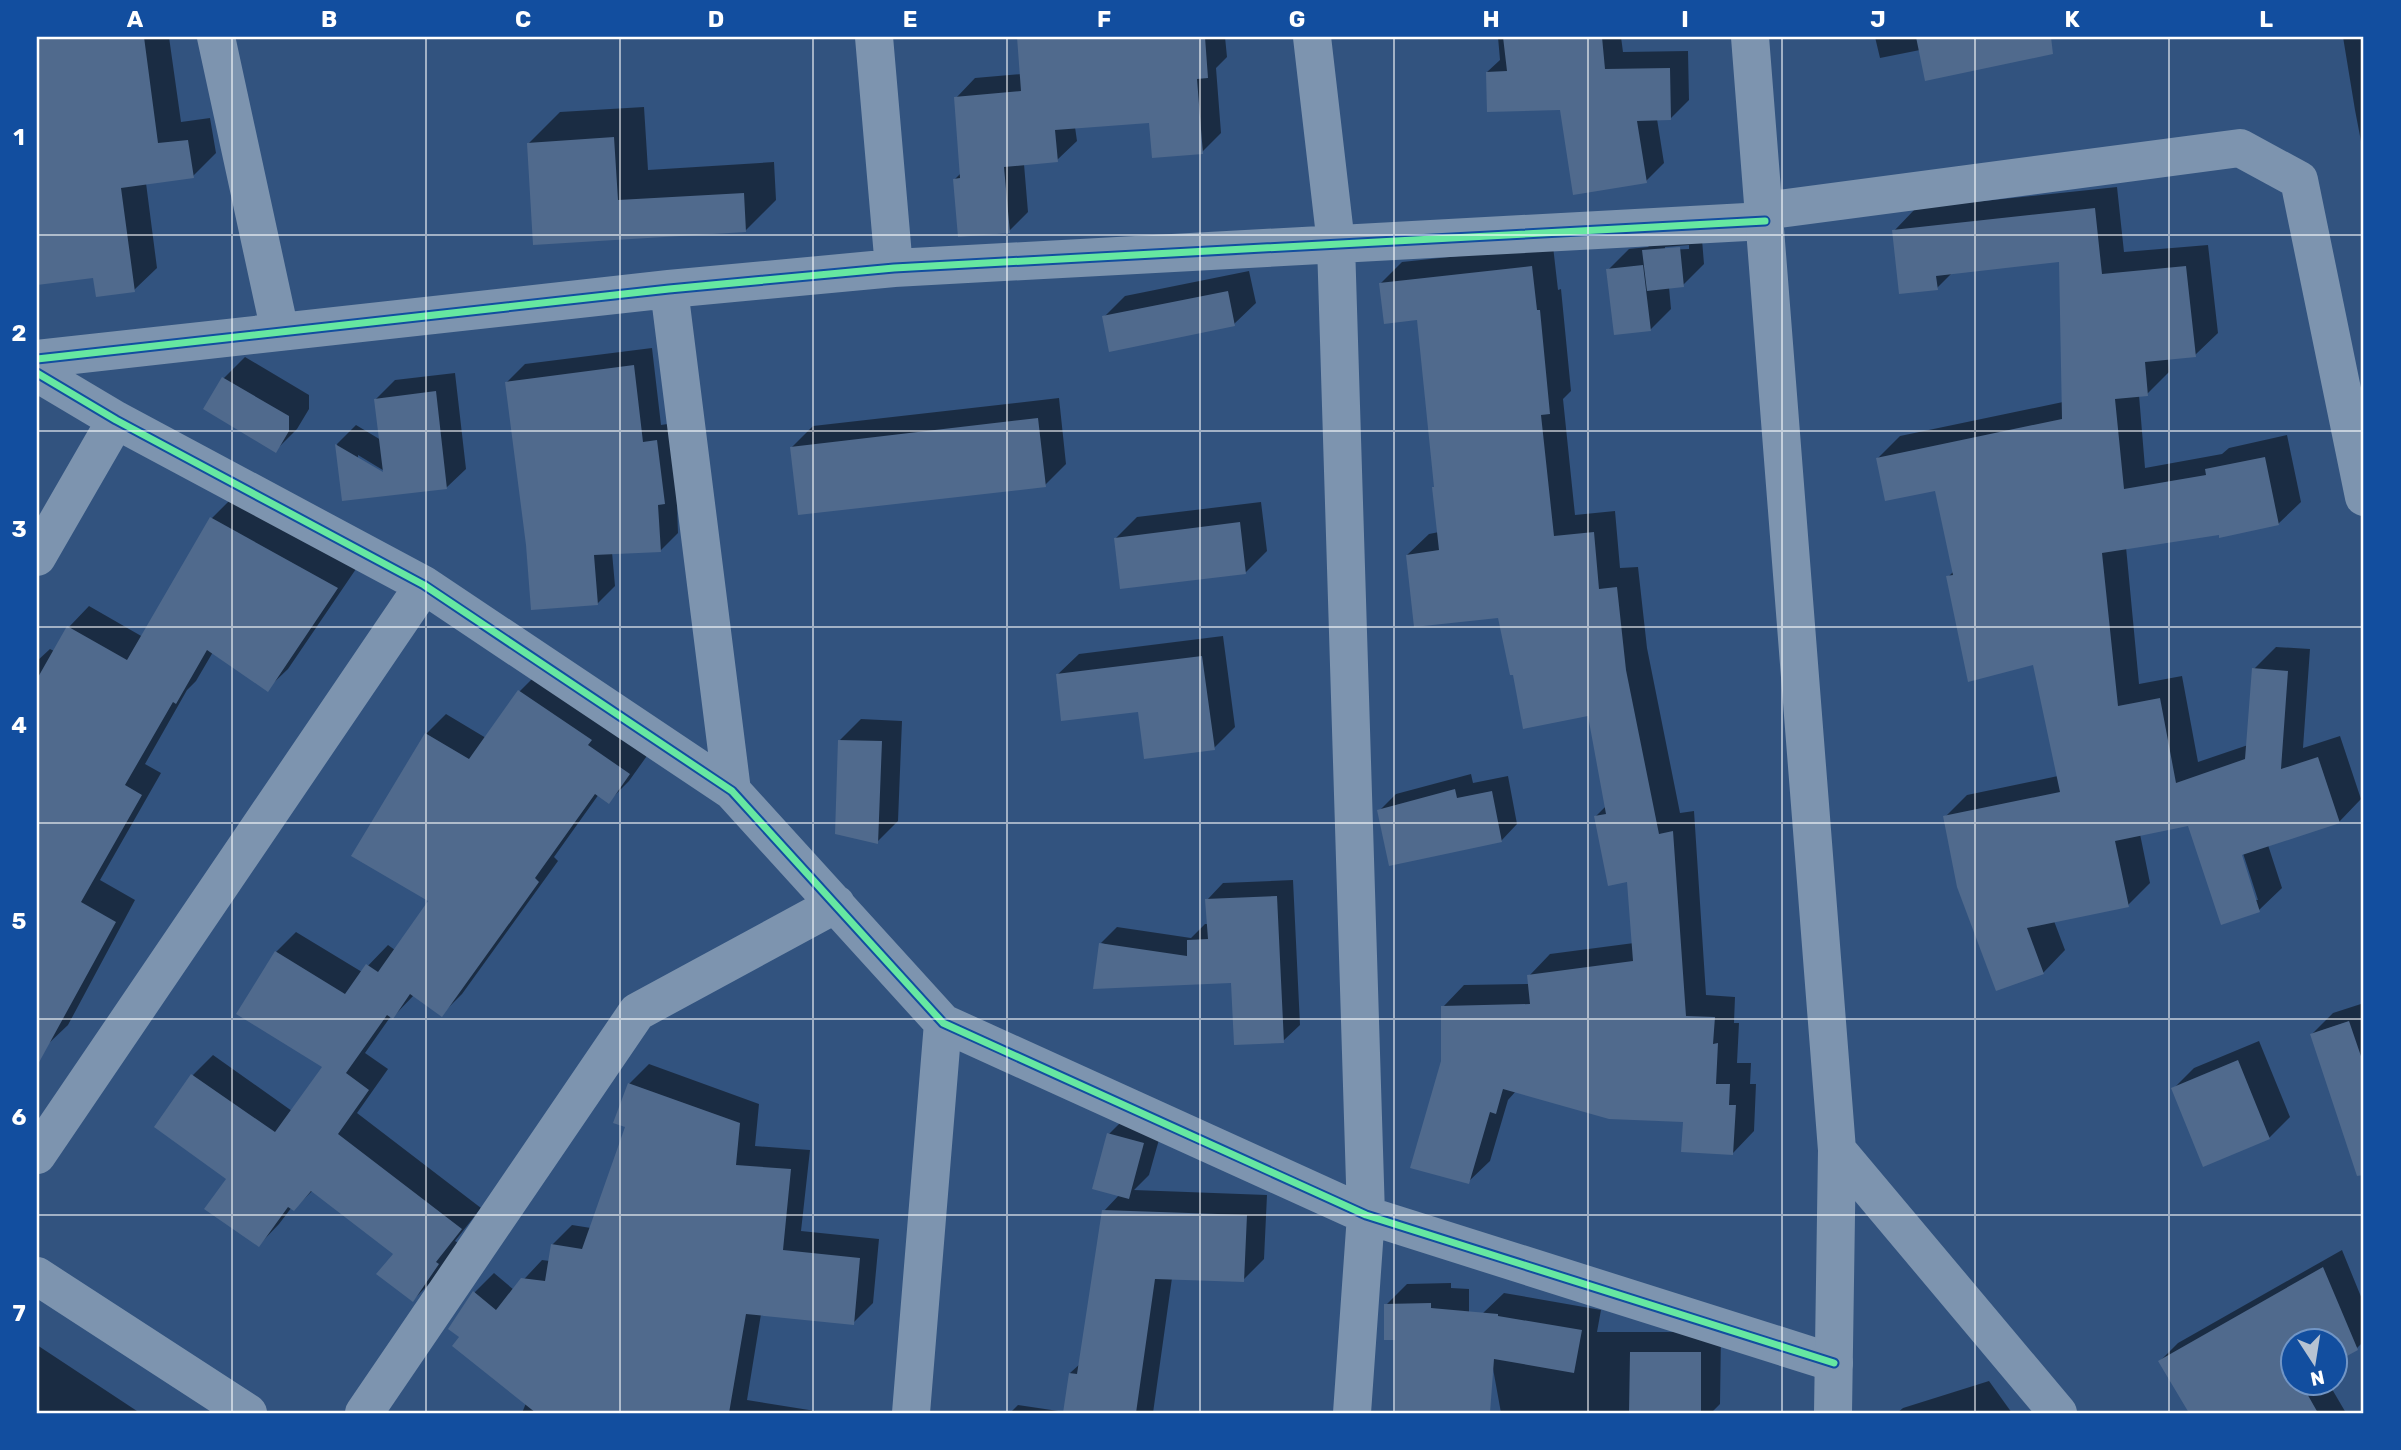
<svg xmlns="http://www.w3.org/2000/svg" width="2401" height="1450" viewBox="0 0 2401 1450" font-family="Rubik,sans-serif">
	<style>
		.shadow { fill: #0007; fill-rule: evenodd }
		.building { fill: #506a8d }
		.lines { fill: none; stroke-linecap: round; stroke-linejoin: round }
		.minor { stroke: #7d94af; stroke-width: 38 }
		.tertiary { stroke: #7d94af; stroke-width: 38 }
		.cycleway-casing { stroke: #124e9f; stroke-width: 11 }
		.cycleway { stroke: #66e7a1; stroke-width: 7 }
		.grid { fill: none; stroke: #fff; stroke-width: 2; stroke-opacity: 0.55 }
		.neatline { fill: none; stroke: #fff; stroke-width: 2.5 }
		.grid-label { font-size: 23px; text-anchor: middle; font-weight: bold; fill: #fff }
	</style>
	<rect width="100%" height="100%" fill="#32537f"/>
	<path class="shadow" d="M 37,37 L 169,37 L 181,122 L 210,118 L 216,153 L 193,176 L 146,183 L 157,268 L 134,290 L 95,276 L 37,283 Z
		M 1018,37 L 1225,37 L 1227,57 L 1216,68 L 1221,133 L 1202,152 L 1150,121 L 1075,127 L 1077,141 L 1057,160 L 1024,164 L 1028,212 L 1009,231 L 955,179 L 961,173 L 956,98 L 975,78 L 1022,74 Z
		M 1498,37 L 1621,37 L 1623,52 L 1688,51 L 1689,100 L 1670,119 L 1657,119 L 1664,163 L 1646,181 L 1561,109 L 1487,72 L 1500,60 Z
		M 1875,37 L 2011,37 L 2012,44 L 1920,50 L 1880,58 Z
		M 2343,37 L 2364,37 L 2364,157 L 2355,110 Z
		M 644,107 L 648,170 L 774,162 L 776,200 L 745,231 L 535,244 L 529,143 L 560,112 Z
		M 2117,187 L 2124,252 L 2208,245 L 2218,333 L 2195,355 L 2168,358 L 2169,372 L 2147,394 L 2139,395 L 2145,468 L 2222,454 L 2229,448 L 2287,435 L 2301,502 L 2278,524 L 2126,547 L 2139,684 L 2182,676 L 2198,762 L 2248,745 L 2254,669 L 2276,647 L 2310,649 L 2303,748 L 2340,736 L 2361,799 L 2339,822 L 2268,845 L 2282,888 L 2259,910 L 2189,824 L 2140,834 L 2150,883 L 2128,905 L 2054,921 L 2065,950 L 2043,973 L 1945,817 L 1967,795 L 2058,776 L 2034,663 L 1948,577 L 1954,571 L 1936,488 L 1878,458 L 1900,436 L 2063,402 L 2060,260 L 1953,272 L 1937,288 L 1894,231 L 1916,208 ZM 2241,847 L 2258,900 L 2255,900 L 2237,848 Z
		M 1701,227 L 1704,264 L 1683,285 L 1669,287 L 1671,309 L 1650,330 L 1608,270 L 1629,249 L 1648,247 L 1665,229 ZM 1689,245 L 1689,249 L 1665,250 L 1665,247 Z
		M 1553,246 L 1558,290 L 1561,289 L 1571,391 L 1563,399 L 1575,515 L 1615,511 L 1620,568 L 1638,567 L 1647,648 L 1680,813 L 1694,811 L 1706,995 L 1735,997 L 1734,1023 L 1739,1023 L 1737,1063 L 1751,1063 L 1750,1084 L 1756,1084 L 1754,1131 L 1733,1153 L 1685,1121 L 1516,1091 L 1508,1100 L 1490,1161 L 1468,1182 L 1443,1061 L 1443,1007 L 1464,985 L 1530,984 L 1529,976 L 1550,954 L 1634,943 L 1629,880 L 1596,816 L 1607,805 L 1589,714 L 1514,673 L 1499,616 L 1407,555 L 1429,534 L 1439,532 L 1436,485 L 1418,318 L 1381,283 L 1402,262 Z
		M 1249,271 L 1256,303 L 1234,324 L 1104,317 L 1125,296 Z
		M 652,348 L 661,425 L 674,423 L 678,533 L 660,551 L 612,552 L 615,586 L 597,604 L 528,545 L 507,382 L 525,364 Z
		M 245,357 L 309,395 L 309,409 L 297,429 L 276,450 L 205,409 L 224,378 Z
		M 455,373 L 466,469 L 446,488 L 344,499 L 337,444 L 356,425 L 381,440 L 376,399 L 395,380 ZM 358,455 L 391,475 L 389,478 L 358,459 Z
		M 1059,398 L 1066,464 L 1045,485 L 792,447 L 813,426 Z
		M 232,498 L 358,566 L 288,669 L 267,689 L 213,652 L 196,681 L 187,690 L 145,764 L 161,773 L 100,880 L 135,900 L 68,1025 L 47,1045 L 41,1042 L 37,1050 L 37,661 L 50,649 L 54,651 L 69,627 L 89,606 L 143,637 L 211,519 Z
		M 1261,502 L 1267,551 L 1246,572 L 1116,538 L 1137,517 Z
		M 1223,636 L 1235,727 L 1214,748 L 1140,710 L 1057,675 L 1079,654 Z
		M 540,671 L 649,753 L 629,781 L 609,801 L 599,794 L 554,857 L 558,861 L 462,994 L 442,1014 L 414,995 L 393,1017 L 391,1016 L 365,1053 L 388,1069 L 357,1113 L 481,1208 L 455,1241 L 458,1243 L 433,1280 L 413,1300 L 395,1254 L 313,1190 L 294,1209 L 292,1207 L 279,1224 L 259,1245 L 228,1178 L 193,1075 L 213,1055 L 292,1111 L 324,1066 L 276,952 L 296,932 L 362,972 L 388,945 L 395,950 L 430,900 L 426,734 L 446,714 L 486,738 L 520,691 Z
		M 861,719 L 902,721 L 898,821 L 877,842 L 840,740 Z
		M 1471,774 L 1473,783 L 1508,776 L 1517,824 L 1501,841 L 1379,811 L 1396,794 Z
		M 1293,880 L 1300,1025 L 1283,1041 L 1232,981 L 1101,943 L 1117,927 L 1191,938 L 1205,924 L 1209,924 L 1207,900 L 1223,883 Z
		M 2364,1003 L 2364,1099 L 2337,1108 L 2312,1034 L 2333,1013 Z
		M 2259,1041 L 2290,1117 L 2269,1138 L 2173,1089 L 2194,1068 Z
		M 649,1064 L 759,1104 L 755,1146 L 810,1150 L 801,1231 L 879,1239 L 873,1303 L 853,1323 L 761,1314 L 747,1400 L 828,1413 L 522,1413 L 526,1403 L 462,1337 L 475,1292 L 494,1273 L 514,1290 L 542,1260 L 550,1261 L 552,1245 L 572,1225 L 591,1228 L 627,1126 L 629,1084 Z
		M 1130,1113 L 1164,1122 L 1149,1175 L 1134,1190 L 1267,1195 L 1264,1259 L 1243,1280 L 1172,1278 L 1153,1413 L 1010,1413 L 1018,1405 L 1065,1412 L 1070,1373 L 1081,1363 L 1104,1211 L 1120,1194 L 1109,1134 Z
		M 2342,1250 L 2364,1304 L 2364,1341 L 2357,1348 L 2334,1342 L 2292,1342 L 2292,1384 L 2329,1384 L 2346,1413 L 2195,1413 L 2160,1361 L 2178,1343 Z
		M 1451,1283 L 1451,1288 L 1469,1289 L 1469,1413 L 1397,1413 L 1397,1339 L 1386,1305 L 1407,1284 Z
		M 1504,1293 L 1601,1310 L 1597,1332 L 1721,1332 L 1720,1404 L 1711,1413 L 1501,1413 L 1483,1313 Z
		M 37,1345 L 140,1413 L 37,1413 Z
		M 1989,1381 L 2012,1413 L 1897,1413 L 1903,1408 Z"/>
	<path class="building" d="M 37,37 L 144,37 L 158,143 L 188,140 L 194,178 L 121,188 L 135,292 L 96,297 L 93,278 L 37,285 Z
		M 1017,37 L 1205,37 L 1208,78 L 1197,79 L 1203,154 L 1152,158 L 1149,123 L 1055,130 L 1058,162 L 1004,167 L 1010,233 L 958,237 L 953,179 L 960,178 L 954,97 L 1021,91 Z
		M 1503,37 L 1602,37 L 1605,69 L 1670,68 L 1671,120 L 1637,121 L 1647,183 L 1573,195 L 1560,110 L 1487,112 L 1486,72 L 1507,71 Z
		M 1916,37 L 2051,37 L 2053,54 L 1925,81 Z
		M 614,137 L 618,200 L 744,193 L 746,232 L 533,245 L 527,143 Z
		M 2095,208 L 2102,274 L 2186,266 L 2196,357 L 2145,362 L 2148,396 L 2115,399 L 2124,489 L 2206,475 L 2205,469 L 2265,457 L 2279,525 L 2219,538 L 2219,535 L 2102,553 L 2118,706 L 2160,698 L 2176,783 L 2245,759 L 2252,668 L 2288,671 L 2281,769 L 2318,757 L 2340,823 L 2242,855 L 2260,912 L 2221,925 L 2188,826 L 2115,841 L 2129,907 L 2027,928 L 2044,974 L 1996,991 L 1957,887 L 1943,816 L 2060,792 L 2033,665 L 1968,682 L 1946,576 L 1953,575 L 1935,491 L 1885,501 L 1876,458 L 2062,419 L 2059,262 L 1936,276 L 1938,290 L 1899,294 L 1892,230 Z
		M 1680,247 L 1684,287 L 1647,291 L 1642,250 Z
		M 1643,265 L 1651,331 L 1614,335 L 1606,269 Z
		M 1532,266 L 1537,310 L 1540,310 L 1550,414 L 1541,415 L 1554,536 L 1594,532 L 1599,589 L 1617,587 L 1626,670 L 1659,834 L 1673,831 L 1686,1016 L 1715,1017 L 1713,1044 L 1718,1043 L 1716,1084 L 1730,1084 L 1729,1105 L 1736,1105 L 1733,1155 L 1681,1152 L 1683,1122 L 1609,1119 L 1503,1089 L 1496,1114 L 1490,1112 L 1469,1184 L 1410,1168 L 1441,1061 L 1441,1006 L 1530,1004 L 1527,975 L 1633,961 L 1627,882 L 1608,886 L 1594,816 L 1606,814 L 1588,716 L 1523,729 L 1513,675 L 1510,675 L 1498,618 L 1414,627 L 1406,555 L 1439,550 L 1432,487 L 1434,487 L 1417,320 L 1384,324 L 1379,283 Z
		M 1228,291 L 1235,326 L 1109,352 L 1102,316 Z
		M 634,365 L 643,442 L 657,440 L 665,504 L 658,505 L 661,552 L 594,555 L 598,605 L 531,610 L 526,545 L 505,382 Z
		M 222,377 L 289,416 L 289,431 L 276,453 L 203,409 Z
		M 436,391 L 447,489 L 342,501 L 335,444 L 383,472 L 374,399 Z
		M 1038,418 L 1046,487 L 798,515 L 790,447 Z
		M 210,517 L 338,588 L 268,692 L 207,650 L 176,704 L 173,702 L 125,785 L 142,795 L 81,902 L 116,922 L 37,1066 L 37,679 L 67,626 L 127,660 Z
		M 1240,522 L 1246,574 L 1120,589 L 1114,538 Z
		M 1202,656 L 1215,750 L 1144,759 L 1138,712 L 1061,721 L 1056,674 Z
		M 518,690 L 592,740 L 588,745 L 630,774 L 609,804 L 595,794 L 535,878 L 539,882 L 442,1017 L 410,994 L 393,1019 L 387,1015 L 346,1073 L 369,1090 L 338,1134 L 462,1229 L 436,1262 L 439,1264 L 413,1302 L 376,1274 L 393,1254 L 311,1191 L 294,1211 L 288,1207 L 259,1247 L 204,1209 L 226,1179 L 154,1127 L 191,1074 L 275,1132 L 322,1067 L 236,1014 L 275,951 L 345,994 L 366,964 L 378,972 L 428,901 L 351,856 L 425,733 L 469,759 Z
		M 838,740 L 882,741 L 878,844 L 835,834 Z
		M 1455,789 L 1457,798 L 1492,791 L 1502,842 L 1389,866 L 1377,810 Z
		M 1277,896 L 1284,1043 L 1234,1045 L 1231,983 L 1093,989 L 1099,943 L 1187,956 L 1187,940 L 1208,939 L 1205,899 Z
		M 2349,1021 L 2364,1065 L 2364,1175 L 2357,1176 L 2310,1034 Z
		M 2238,1060 L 2270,1139 L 2203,1167 L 2171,1088 Z
		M 628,1083 L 740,1123 L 736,1165 L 791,1169 L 783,1250 L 860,1258 L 854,1325 L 746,1314 L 729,1413 L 536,1413 L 452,1346 L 459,1337 L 448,1329 L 473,1291 L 496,1310 L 521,1278 L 545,1281 L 551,1244 L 582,1249 L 625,1127 L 613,1123 Z
		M 1107,1133 L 1144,1143 L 1129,1199 L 1092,1189 Z
		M 1102,1210 L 1247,1215 L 1244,1282 L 1155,1279 L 1136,1413 L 1063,1413 L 1069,1373 L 1077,1374 Z
		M 2323,1267 L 2358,1350 L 2334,1363 L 2334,1341 L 2292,1341 L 2292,1383 L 2301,1383 L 2318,1413 L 2189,1413 L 2158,1361 Z
		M 1431,1303 L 1431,1308 L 1498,1314 L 1498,1316 L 1582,1330 L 1574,1373 L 1494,1359 L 1490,1413 L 1395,1413 L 1395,1340 L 1384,1340 L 1384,1304 Z
		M 1630,1352 L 1701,1352 L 1701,1413 L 1629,1413 Z"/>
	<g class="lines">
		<path class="minor" d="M 216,37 L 280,332
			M 874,37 L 894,268
			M 1312,37 L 1336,244 L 1366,1215 L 1352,1413
			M 1764,211 L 2240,148 L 2299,180 L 2364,497
			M 669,289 L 732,791
			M 37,359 L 669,289 L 894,268 L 1765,221
			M 37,373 L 116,420 L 424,585 L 732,791 L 943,1023 L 1366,1215 L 1834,1363
			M 37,557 L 116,420
			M 37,1155 L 424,585
			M 37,1276 L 248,1413
			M 364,1413 L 637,1012 L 836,904
			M 911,1413 L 943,1023"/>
		<path class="tertiary" d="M 1750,37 L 1837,1150 L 1833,1413
			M 1837,1150 L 2058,1413"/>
		<defs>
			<path id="cycleway" d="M 37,359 L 669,289 L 894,268 L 1765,221
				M 37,373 L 116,420 L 424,585 L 732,791 L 943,1023 L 1366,1215 L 1834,1363"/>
		</defs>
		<use href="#cycleway" class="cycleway-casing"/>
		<use href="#cycleway" class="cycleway"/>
	</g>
	<path class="grid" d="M 232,37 L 232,1413M 426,37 L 426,1413M 620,37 L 620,1413M 813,37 L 813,1413M 1007,37 L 1007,1413M 1200,37 L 1200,1413M 1394,37 L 1394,1413M 1588,37 L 1588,1413M 1782,37 L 1782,1413M 1975,37 L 1975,1413M 2169,37 L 2169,1413M 37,235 L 2364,235M 37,431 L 2364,431M 37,627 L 2364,627M 37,823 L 2364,823M 37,1019 L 2364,1019M 37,1215 L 2364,1215"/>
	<rect width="2401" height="1450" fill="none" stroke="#124e9f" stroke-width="77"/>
	<g transform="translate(2314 1362) rotate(168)"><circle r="33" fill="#124e9f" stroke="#7195c5" stroke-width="2"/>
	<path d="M0-5L12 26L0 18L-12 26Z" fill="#b7c3d2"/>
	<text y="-10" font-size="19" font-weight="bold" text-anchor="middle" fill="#ffffff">N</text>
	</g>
	<rect x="38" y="38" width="2324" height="1374" class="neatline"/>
	<g class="grid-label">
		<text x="135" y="27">A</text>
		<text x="329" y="27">B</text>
		<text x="523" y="27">C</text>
		<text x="716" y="27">D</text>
		<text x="910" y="27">E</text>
		<text x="1104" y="27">F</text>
		<text x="1297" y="27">G</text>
		<text x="1491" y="27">H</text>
		<text x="1685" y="27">I</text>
		<text x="1878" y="27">J</text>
		<text x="2072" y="27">K</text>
		<text x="2266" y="27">L</text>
		<text x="19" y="145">1</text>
		<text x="19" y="341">2</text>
		<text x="19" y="537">3</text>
		<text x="19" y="733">4</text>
		<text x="19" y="929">5</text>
		<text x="19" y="1125">6</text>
		<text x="19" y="1321">7</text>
	</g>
</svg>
